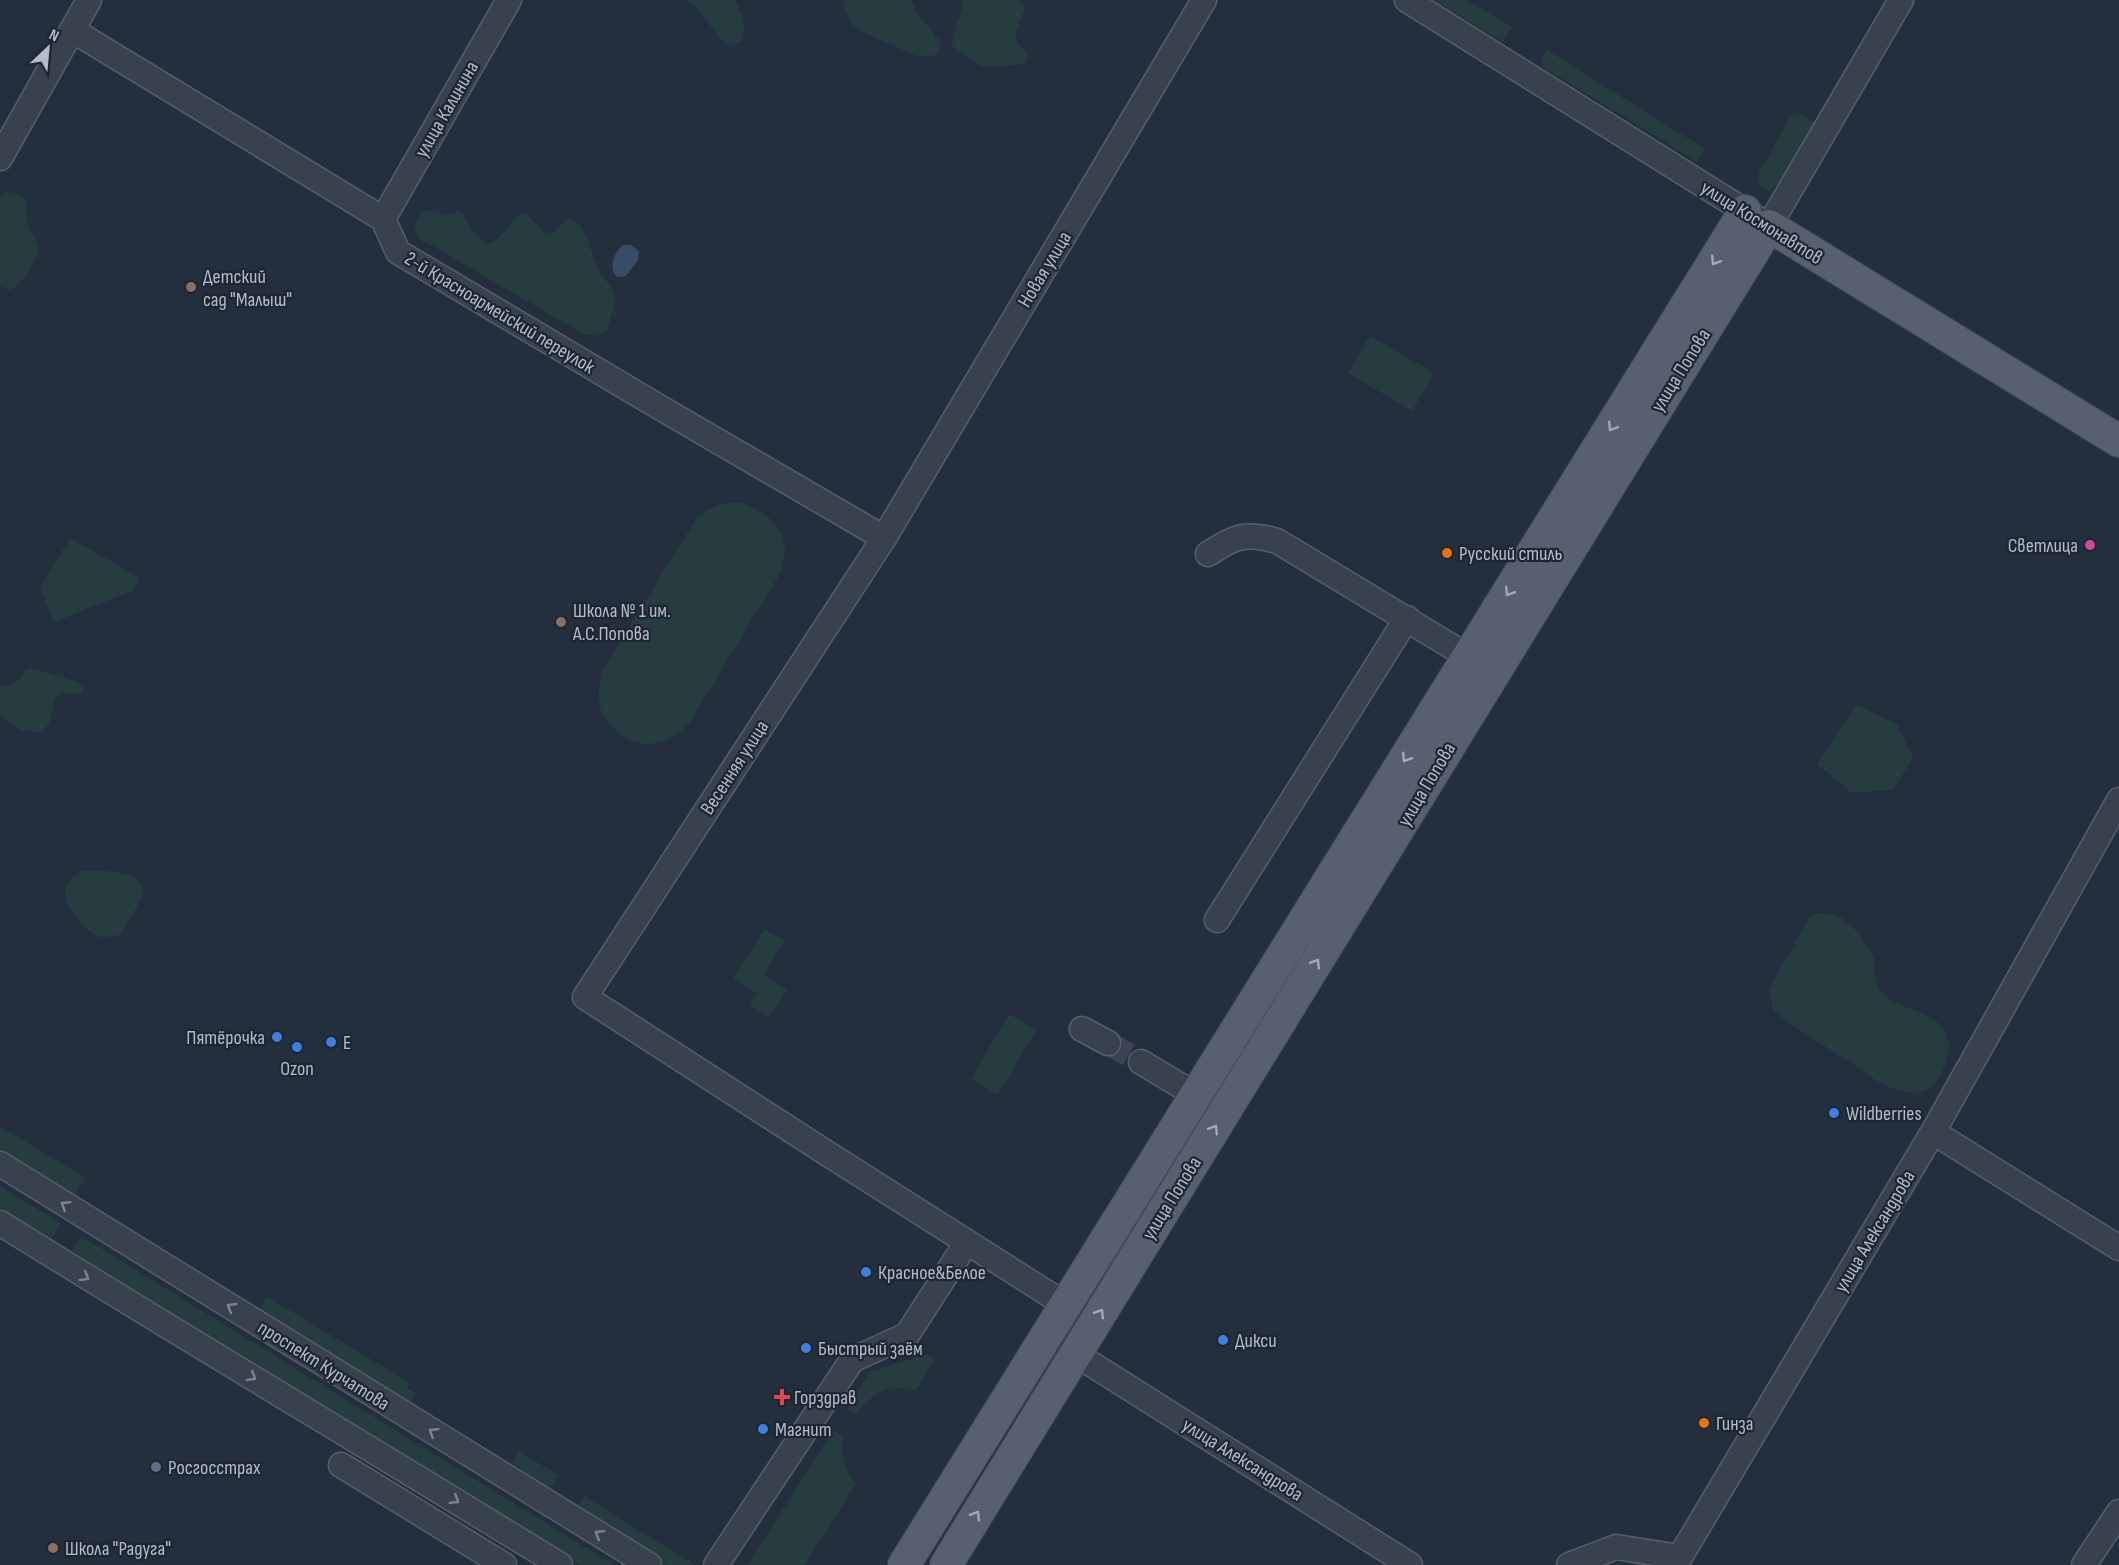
<svg xmlns="http://www.w3.org/2000/svg" width="2119" height="1565" viewBox="0 0 2119 1565" font-family="'Sofia Sans Condensed',sans-serif">
	<style>
		.green { fill: #263c3f }
		.water { fill: #394c67 }
		.lines { fill: none; stroke-linecap: round; stroke-linejoin: round }
		.minor-tunnel { stroke: #3a4453; stroke-width: 24; stroke-dasharray: 24 12; stroke-linecap: butt }
		.minor-casing { stroke: #565f6c; stroke-width: 27 }
		.major-casing { stroke: #414a57; stroke-width: 34 }
		.minor { stroke: #38414e; stroke-width: 24 }
		.major { stroke: #56606e; stroke-width: 32 }
		.oneway { stroke: #a1aab7 }
		.oneway2 { stroke: #7c8592 }
		.education-dot { fill: #8d6e63; stroke: #1d2633; stroke-width: 2 }
		.hotel-dot { fill: #d1479c; stroke: #1d2633; stroke-width: 2 }
		.food-dot { fill: #e8710a; stroke: #1d2633; stroke-width: 2 }
		.shop-dot { fill: #3f7fe0; stroke: #1d2633; stroke-width: 2 }
		.health-dot { fill: #e0444e; stroke: #1d2633; stroke-width: 2 }
		.service-dot { fill: #5c6f8a; stroke: #1d2633; stroke-width: 2 }
		.labels { text-anchor: middle; stroke-width: 4.5; stroke-linejoin: round; paint-order: stroke }
		.street-label { font-size: 20px; fill: #b4bcc9; stroke: #1d2633 }
		.poi-label { font-size: 20px; fill: #b4bcc9; stroke: #1d2633; text-anchor: start }
	</style>
	<rect width="100%" height="100%" fill="#242f3e"/>
	<path class="green" d="M 685,0 L 735,0 L 744,21 L 743,40 L 731,46 C 727,43 722,41 719,37 C 708,24 701,7 685,0 Z
		M 844,0 L 911,0 L 917,13 L 940,41 L 941,45 L 936,55 L 919,57 L 860,31 C 851,24 844,12 844,0 Z
		M 963,0 L 1018,0 L 1026,6 L 1015,35 L 1018,43 L 1028,56 L 1027,63 C 986,68 986,74 952,46 C 952,30 963,16 963,0 Z
		M 1434,0 L 1467,0 L 1512,27 L 1503,42 Z
		M 1547,50 L 1705,149 L 1697,162 L 1543,67 L 1541,60 Z
		M 1796,115 L 1802,115 L 1815,123 L 1780,183 L 1767,191 C 1759,186 1757,182 1759,173 L 1790,117 Z
		M 7,191 C 37,199 24,203 28,226 C 30,233 37,240 38,247 C 39,260 21,284 11,290 L 0,286 L 0,195 Z
		M 426,210 L 447,215 L 458,211 L 463,214 L 473,231 L 486,244 C 499,245 509,221 522,213 L 528,215 L 544,233 L 555,232 L 558,227 L 569,219 L 579,224 L 586,236 L 598,269 L 612,289 L 616,301 L 607,330 L 596,336 L 583,334 L 419,238 C 412,226 414,218 426,210 Z
		M 1370,336 L 1434,373 L 1412,411 L 1348,373 Z
		M 739,502 C 759,508 784,524 785,548 C 785,555 782,564 781,572 L 689,724 C 669,745 638,753 616,730 C 609,724 602,716 600,707 C 597,695 600,683 602,670 L 698,516 C 712,506 722,503 739,502 Z
		M 70,538 L 140,578 L 132,591 L 54,622 L 40,588 Z
		M 33,668 L 78,682 L 84,689 L 79,694 L 62,694 L 55,699 C 52,712 52,725 40,733 L 20,730 L 0,716 L 0,686 C 14,687 18,683 24,671 Z
		M 1857,705 L 1897,724 L 1913,758 L 1893,790 L 1852,793 L 1817,764 Z
		M 83,870 C 100,871 153,869 141,898 C 136,911 126,924 119,935 C 113,936 106,938 100,937 C 90,934 85,928 78,920 C 62,900 58,884 83,870 Z
		M 1815,913 C 1822,914 1832,913 1838,916 C 1852,924 1867,941 1873,957 C 1877,969 1872,980 1881,991 C 1896,1010 1927,1008 1943,1028 C 1956,1044 1945,1072 1932,1086 C 1925,1093 1907,1093 1897,1090 C 1882,1086 1867,1074 1854,1065 C 1828,1049 1803,1032 1778,1015 L 1773,1009 L 1769,989 L 1809,918 Z
		M 764,929 L 785,941 L 764,975 L 787,990 L 769,1018 L 750,1006 L 757,993 L 733,979 Z
		M 1009,1014 L 1036,1030 L 998,1095 L 971,1079 Z
		M 0,1126 L 86,1178 L 73,1198 L 0,1154 Z
		M 0,1186 L 61,1223 L 51,1239 L 0,1208 Z
		M 81,1236 L 614,1565 L 579,1565 L 71,1251 Z
		M 266,1296 L 410,1383 L 407,1388 L 416,1393 L 410,1403 L 402,1401 L 258,1314 Z
		M 928,1354 L 935,1359 L 917,1390 C 887,1385 874,1391 856,1415 L 847,1410 L 869,1372 Z
		M 833,1430 L 843,1436 C 840,1455 845,1469 856,1484 L 805,1565 L 748,1565 Z
		M 519,1451 L 558,1475 L 548,1493 L 517,1474 L 520,1468 L 512,1463 Z
		M 584,1496 L 695,1565 L 666,1565 L 576,1509 Z"/>
	<path class="water" d="M 623,245 L 631,245 L 639,251 L 638,260 L 626,276 L 617,277 C 608,268 614,252 623,245 Z"/>
	<g class="lines">
		<path class="minor-tunnel" d="M 1108,1043 L 1141,1062"/>
		<defs>
			<path id="minor" d="M 1407,0 L 1769,226 L 1901,0
				M 72,30 L 383,219 L 398,252 L 654,404 L 884,538
				M 0,158 L 89,0
				M 383,219 L 509,0
				M 1208,554 C 1235,536 1246,532 1277,541 L 1469,657
				M 1217,920 L 1407,618
				M 1082,1029 L 1108,1043
				M 1141,1062 L 1196,1095
				M 1933,1132 L 2119,1248
				M 0,1164 L 649,1565
				M 0,1223 C 186,1339 374,1450 560,1565
				M 1066,1305 L 825,1152 L 585,997 L 884,538 L 1204,0
				M 1047,1336 L 1410,1565
				M 341,1465 L 504,1565
				M 716,1565 L 852,1360 L 907,1335 L 967,1242
				M 1569,1565 L 1616,1547 L 1680,1557 L 1933,1132 L 2119,800
				M 2084,1565 L 2119,1512"/>
			<path id="major" d="M 904,1565 L 1745,211
				M 946,1565 L 1769,226 L 2119,441"/>
		</defs>
		<use href="#minor" class="minor-casing"/>
		<use href="#major" class="major-casing"/>
		<use href="#minor" class="minor"/>
		<use href="#major" class="major"/>
	</g>
	<defs><path id="oneway-chevron" d="M-2-3.5L2.5 0L-2 3.5" fill="none" stroke-width="1.6" stroke-linecap="round" stroke-linejoin="round" transform="scale(1.5)"/></defs>
	<g class="oneway">
		<use href="#oneway-chevron" transform="translate(1715 261) rotate(122)"/>
		<use href="#oneway-chevron" transform="translate(1612 427) rotate(122)"/>
		<use href="#oneway-chevron" transform="translate(1509 592) rotate(122)"/>
		<use href="#oneway-chevron" transform="translate(1406 758) rotate(122)"/>
		<use href="#oneway-chevron" transform="translate(1316 963) rotate(-58)"/>
		<use href="#oneway-chevron" transform="translate(1214 1129) rotate(-58)"/>
		<use href="#oneway-chevron" transform="translate(1100 1313) rotate(-58)"/>
		<use href="#oneway-chevron" transform="translate(976 1515) rotate(-58)"/>
	</g>
	<g class="oneway2">
		<use href="#oneway-chevron" transform="translate(65 1205) rotate(-148)"/>
		<use href="#oneway-chevron" transform="translate(85 1277) rotate(31)"/>
		<use href="#oneway-chevron" transform="translate(231 1307) rotate(-149)"/>
		<use href="#oneway-chevron" transform="translate(252 1377) rotate(31)"/>
		<use href="#oneway-chevron" transform="translate(433 1432) rotate(-148)"/>
		<use href="#oneway-chevron" transform="translate(455 1500) rotate(32)"/>
		<use href="#oneway-chevron" transform="translate(599 1534) rotate(-148)"/>
	</g>
	<g class="education-dot">
		<circle cx="191" cy="287" r="6"/>
		<circle cx="561" cy="622" r="6"/>
		<circle cx="53" cy="1548" r="6"/>
	</g>
	<circle class="hotel-dot" cx="2090" cy="545" r="6"/>
	<g class="food-dot">
		<circle cx="1447" cy="553" r="6"/>
		<circle cx="1704" cy="1423" r="6"/>
	</g>
	<g class="shop-dot">
		<circle cx="277" cy="1037" r="6"/>
		<circle cx="331" cy="1042" r="6"/>
		<circle cx="297" cy="1047" r="6"/>
		<circle cx="1834" cy="1113" r="6"/>
		<circle cx="866" cy="1272" r="6"/>
		<circle cx="1223" cy="1340" r="6"/>
		<circle cx="806" cy="1348" r="6"/>
		<circle cx="763" cy="1429" r="6"/>
	</g>
	<path class="health-dot" d="M779 1388h6v6h6v6h-6v6h-6v-6h-6v-6h6z"/>
	<circle class="service-dot" cx="156" cy="1467" r="6"/>
	<g class="labels">
		<g class="street-label">
			<text transform="translate(446 109) rotate(-60)" y="7">улица Калинина</text>
			<text transform="translate(1762 222) rotate(32)" y="7">улица Космонавтов</text>
			<text transform="translate(1044 269) rotate(-59)" y="7">Новая улица</text>
			<text transform="translate(500 312) rotate(31)" y="7">2-й Красноармейский переулок</text>
			<text transform="translate(1680 370) rotate(-58)" y="7">улица Попова</text>
			<text transform="translate(734 767) rotate(-57)" y="7">Весенняя улица</text>
			<text transform="translate(1426 784) rotate(-59)" y="7">улица Попова</text>
			<text transform="translate(1171 1198) rotate(-58)" y="7">улица Попова</text>
			<text transform="translate(1874 1231) rotate(-59)" y="7">улица Александрова</text>
			<text transform="translate(324 1365) rotate(32)" y="7">проспект Курчатова</text>
			<text transform="translate(1243 1459) rotate(32)" y="7">улица Александрова</text>
		</g>
		<g class="poi-label">
			<text x="203" y="283">Детский<tspan x="203" dy="23">сад "Малыш"</tspan></text>
			<text x="2078" y="552" text-anchor="end">Светлица</text>
			<text x="1459" y="560">Русский стиль</text>
			<text x="573" y="617">Школа № 1 им.<tspan x="573" dy="23">А.С.Попова</tspan></text>
			<text x="265" y="1044" text-anchor="end">Пятёрочка</text>
			<text x="343" y="1049">Е</text>
			<text x="297" y="1075" text-anchor="middle">Ozon</text>
			<text x="1846" y="1120">Wildberries</text>
			<text x="878" y="1279">Красное&amp;Белое</text>
			<text x="1235" y="1347">Дикси</text>
			<text x="818" y="1355">Быстрый заём</text>
			<text x="794" y="1404">Горздрав</text>
			<text x="1716" y="1430">Гинза</text>
			<text x="775" y="1436">Магнит</text>
			<text x="168" y="1474">Росгосстрах</text>
			<text x="65" y="1555">Школа "Радуга"</text>
		</g>
	</g>
	<g transform="translate(48 48) rotate(26)" stroke="#1d2633" stroke-width="4.5" paint-order="stroke">
	<path d="M0-4.5L10 22L0 15L-10 22Z" fill="#b4bcc9"/>
	<text y="-9" font-size="16" font-weight="bold" text-anchor="middle" fill="#b4bcc9">N</text>
	</g>
</svg>
